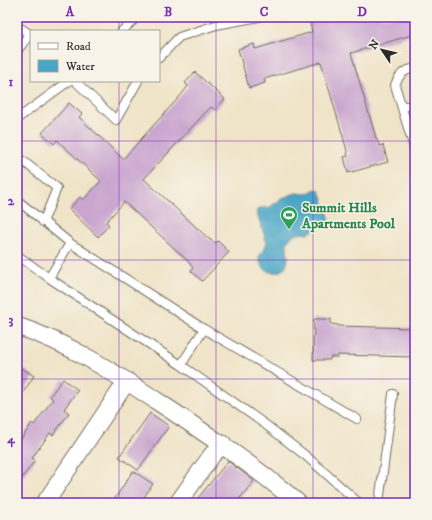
<svg xmlns="http://www.w3.org/2000/svg" width="432" height="520" viewBox="0 0 432 520" font-family="'IM FELL DW Pica',serif">
	<style>
		.water { fill: #48a6c6; stroke: #3a6878 }
		.building { fill: #c9a5cf }
		.lines { fill: none; stroke-linecap: round; stroke-linejoin: round }
		.lane-casing { stroke: #706c62; stroke-width: 10 }
		.street-casing { stroke: #706c62; stroke-width: 19 }
		.lane { stroke: #fff; stroke-width: 8 }
		.street { stroke: #fff; stroke-width: 17 }
		.grid { fill: none; stroke: #7b2cbf; stroke-width: 1; stroke-opacity: 0.55 }
		.labels { text-anchor: middle; stroke-width: 3; stroke-linejoin: round; paint-order: stroke }
		.leisure-label { font-size: 14px; font-weight: bold; fill: #27864d; stroke: #f7f3e8; text-anchor: start }
		.neatline { fill: none; stroke: #7b2cbf; stroke-width: 1.5 }
		.grid-label { font-size: 13px; text-anchor: middle; font-weight: bold; fill: #7b2cbf }
	</style>
	<rect width="100%" height="100%" fill="#f7f3e8"/>
	<filter id="ink" filterUnits="userSpaceOnUse"><feTurbulence type="fractalNoise" baseFrequency=".025" numOctaves="2"/><feDisplacementMap in="SourceGraphic" scale="8" xChannelSelector="R" yChannelSelector="G"/><feConvolveMatrix kernelMatrix="1 2 1 2 8 2 1 2 1" color-interpolation-filters="sRGB"/></filter>
	<filter id="wash" filterUnits="userSpaceOnUse"><feTurbulence type="fractalNoise" baseFrequency=".012" numOctaves="4" result="noise"/><feDisplacementMap in="SourceGraphic" scale="16" xChannelSelector="R" yChannelSelector="G"/><feGaussianBlur stdDeviation="0.9" result="paint"/><feColorMatrix in="noise" values="0 0 0 0 0 0 0 0 0 0 0 0 0 0 0 0 0 1.4 0 .05"/><feComposite in="paint" operator="in"/></filter>
	<g filter="url(#wash)">
		<rect width="100%" height="100%" fill="#f0e4c8"/>
		<path class="water" d="M 315,189 L 320,191 L 330,220 L 329,223 L 323,224 L 309,233 L 294,234 L 287,242 C 286,249 290,259 286,265 C 278,279 260,272 259,257 L 267,243 L 256,211 L 259,208 L 269,208 L 282,198 L 296,193 L 307,194 Z"/>
		<g id="blocks">
			<path class="building" d="M 308,17 L 415,17 L 415,34 L 351,53 L 376,138 L 380,146 L 383,145 L 388,162 L 348,173 L 344,157 L 348,156 L 346,147 L 321,62 L 264,79 L 265,83 L 249,88 L 238,49 L 254,44 L 255,49 L 312,32 Z
				M 195,72 L 225,99 L 215,110 L 211,107 L 205,113 L 144,179 L 209,239 L 216,243 L 218,241 L 229,252 L 202,281 L 191,271 L 193,268 L 188,261 L 124,202 L 106,222 L 109,225 L 98,237 L 69,209 L 80,197 L 83,200 L 101,181 L 57,140 L 54,144 L 42,133 L 69,103 L 82,114 L 79,117 L 123,159 L 182,94 L 188,86 L 185,83 Z
				M 314,319 L 331,319 L 331,324 L 338,325 L 338,326 L 415,328 L 415,357 L 338,355 L 338,357 L 330,357 L 330,360 L 313,360 Z
				M 17,365 L 34,376 L 17,402 Z
				M 63,379 L 78,390 L 64,409 L 69,413 L 53,435 L 50,433 L 32,458 L 35,460 L 17,485 L 17,445 L 32,423 L 34,425 L 53,399 L 50,396 Z
				M 150,413 L 169,426 L 138,470 L 119,457 Z
				M 228,461 L 254,481 L 236,503 L 194,503 Z
				M 133,471 L 153,484 L 140,503 L 112,503 Z"/>
		</g>
	</g>
	<g filter="url(#ink)">
		<use href="#blocks" fill-opacity="0" stroke="#706c62" stroke-width="1"/>
		<g class="lines">
			<defs>
				<path id="lane" d="M 17,26 L 30,34 L 17,51
					M 122,31 L 137,17
					M 159,58 L 179,37 L 216,25 L 259,17
					M 415,69 C 404,69 399,75 395,85 L 415,151
					M 75,81 L 116,120 L 138,81
					M 402,106 L 415,106
					M 17,119 L 69,81
					M 17,166 L 23,161 L 57,188 L 43,222
					M 17,200 L 70,243 L 204,329 L 181,365
					M 17,255 L 49,278 L 181,365 L 266,425 L 306,456 L 359,503
					M 49,278 L 70,243
					M 204,329 L 357,419
					M 379,503 L 393,394"/>
				<path id="street" d="M 17,326 C 70,343 119,376 166,407 C 211,437 257,468 298,503
					M 45,503 L 127,381
					M 178,503 L 212,455 L 223,444"/>
			</defs>
			<use href="#lane" class="lane-casing"/>
			<use href="#street" class="street-casing"/>
			<use href="#lane" class="lane"/>
			<use href="#street" class="street"/>
		</g>
	</g>
	<path class="grid" d="M 119,17 L 119,31M 216,17 L 216,503M 313,17 L 313,503M 119,81 L 119,503M 17,141 L 415,141M 17,260 L 415,260M 17,379 L 415,379"/>
	<defs>
		<symbol id="stadium-pin" viewBox="-11 -11 22 30"><path d="M0 17L-7.5 6A9.5 9.5 0 1 1 7.5 6Z" fill="#2e9e5b" stroke="#f7f3e8"/><path d="M0-5a6.5 5 0 1 0 0 10a6.5 5 0 1 0 0-10ZM-3.5-1.8h7v3.6h-7Z" fill="#fff"/></symbol>
	</defs>
	<g fill-rule="evenodd">
		<use href="#stadium-pin" x="279" y="205" width="20" height="27"/>
	</g>
	<g class="labels">
		<g class="leisure-label">
			<text x="302" y="212">Summit Hills<tspan x="302" dy="16">Apartments Pool</tspan></text>
		</g>
	</g>
	<rect width="432" height="520" fill="none" stroke="#f7f3e8" stroke-width="44"/>
	<rect x="30" y="30" width="130" height="52" fill="#f7f3e8" stroke="#a5a39c"/>
	<rect x="38" y="43" width="20" height="6" fill="#ffffff" stroke="#a5a39c"/>
	<text x="66" y="50" font-size="12" fill="#2b2b2b">Road</text>
	<rect x="38" y="60" width="20" height="12" fill="#48a6c6" stroke="#a5a39c"/>
	<text x="66" y="70" font-size="12" fill="#2b2b2b">Water</text>
	<g transform="translate(382 50) rotate(305)" stroke="#f7f3e8" stroke-width="3" paint-order="stroke">
	<path d="M0-3L7 15L0 10L-7 15Z" fill="#2b2b2b"/>
	<text y="-6" font-size="11" font-weight="bold" text-anchor="middle" fill="#2b2b2b">N</text>
	</g>
	<rect x="22" y="22" width="388" height="476" class="neatline"/>
	<g class="grid-label">
		<text x="70" y="16">A</text>
		<text x="168" y="16">B</text>
		<text x="264" y="16">C</text>
		<text x="362" y="16">D</text>
		<text x="11" y="86">1</text>
		<text x="11" y="205">2</text>
		<text x="11" y="324">3</text>
		<text x="11" y="443">4</text>
	</g>
</svg>
